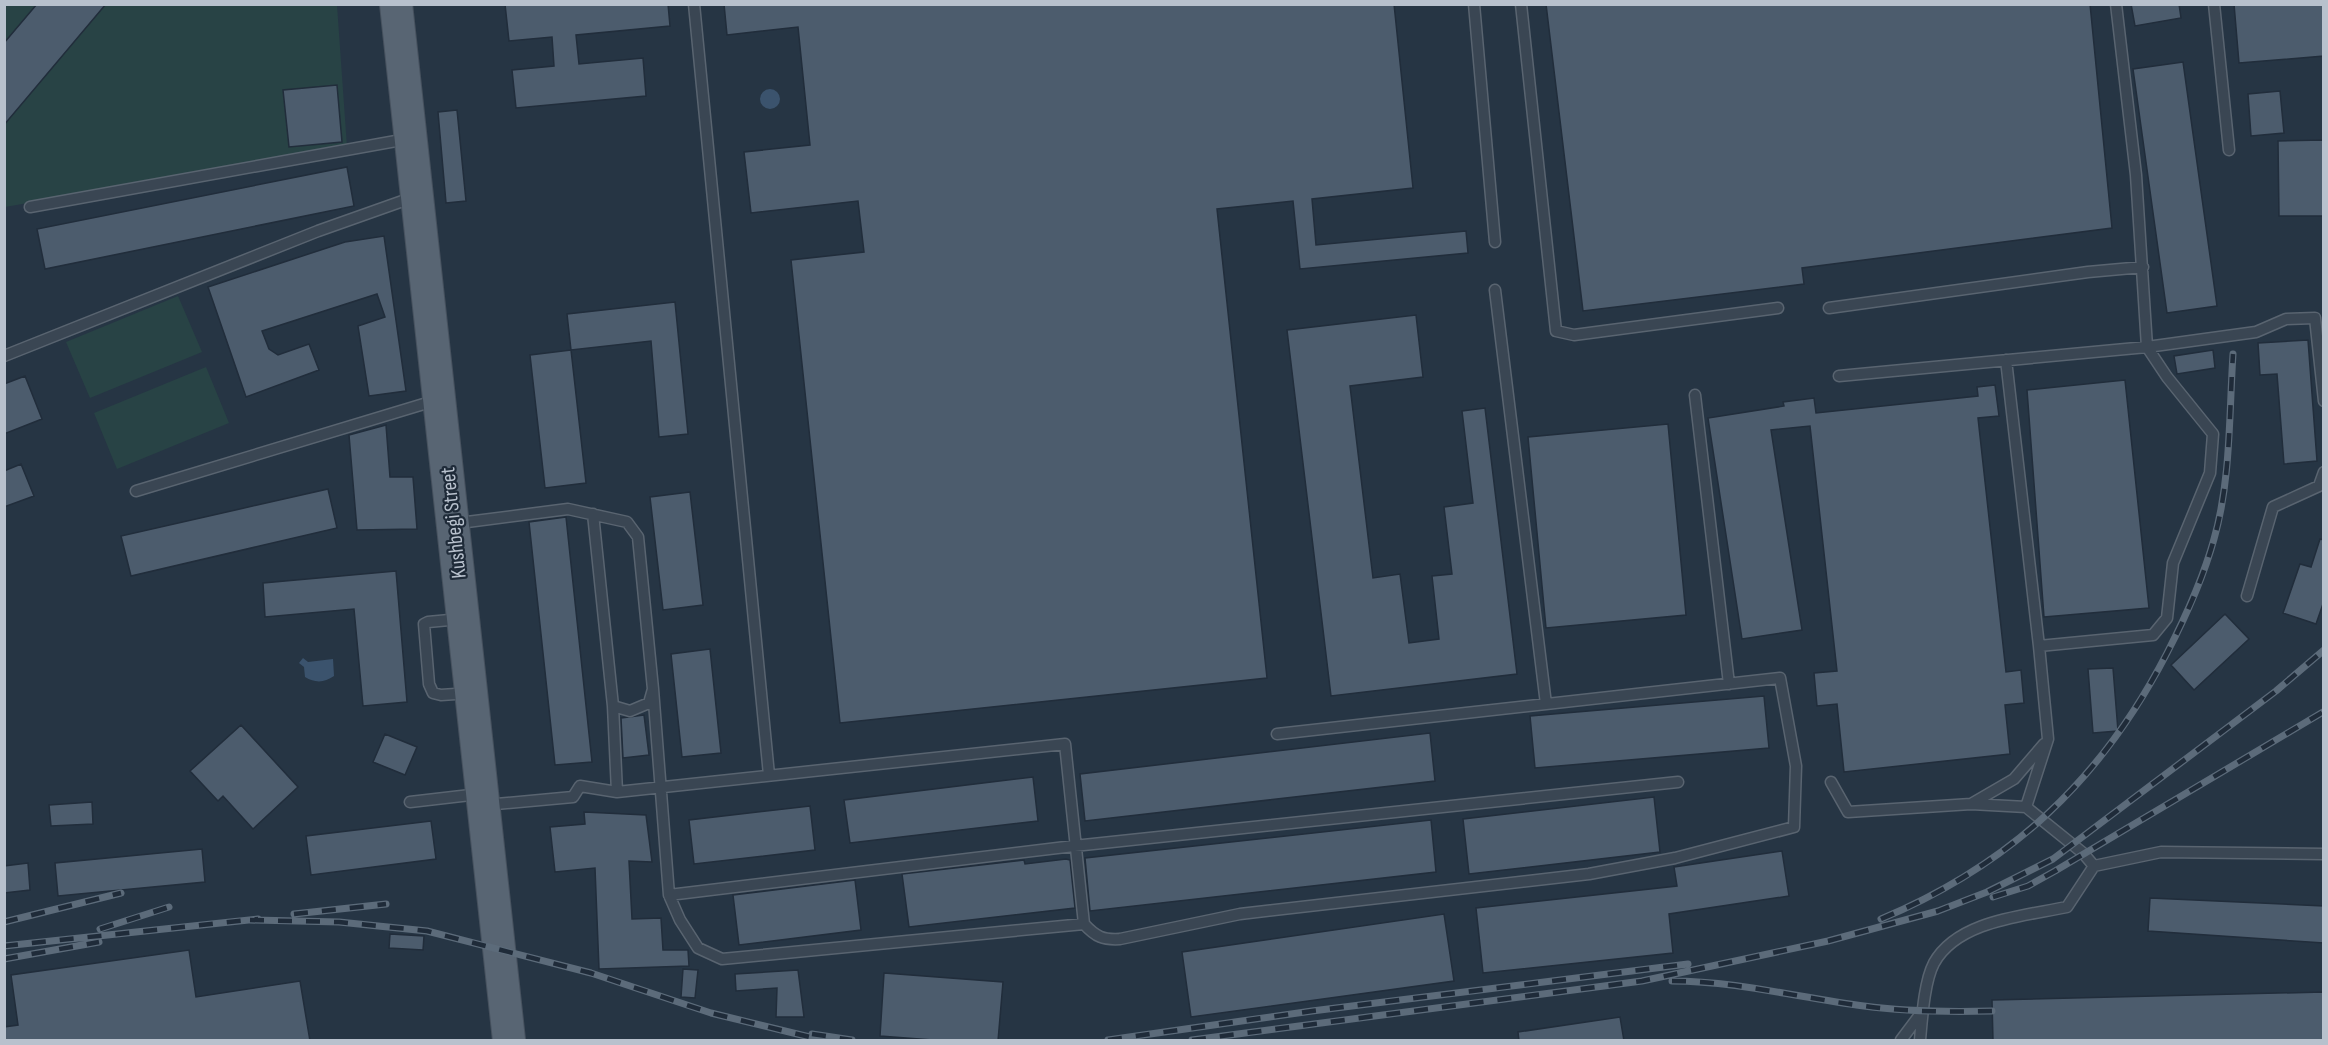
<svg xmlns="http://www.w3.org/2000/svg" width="2328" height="1045" viewBox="0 0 2328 1045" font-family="'Sofia Sans Condensed',sans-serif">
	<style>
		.green { fill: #284345 }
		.water { fill: #3b536d }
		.building { fill: #4c5c6d; stroke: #212d3b; stroke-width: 1.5 }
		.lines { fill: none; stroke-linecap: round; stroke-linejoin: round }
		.lane-casing { stroke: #596470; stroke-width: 13 }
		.primary-casing { stroke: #47525f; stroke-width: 34 }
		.lane { stroke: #3a4653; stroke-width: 10 }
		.primary { stroke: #586573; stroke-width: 32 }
		.rail-casing { stroke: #5c6b7a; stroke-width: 7 }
		.rail { stroke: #1f2b39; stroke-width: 4.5; stroke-dasharray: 14; stroke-linecap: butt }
		.labels { text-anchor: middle; stroke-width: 4.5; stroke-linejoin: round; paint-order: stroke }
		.street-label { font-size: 21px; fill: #b8c1cd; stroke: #1f2b39 }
	</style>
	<rect width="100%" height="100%" fill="#263544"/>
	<path class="green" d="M 5,5 L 337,5 L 347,147 L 5,207 Z
		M 178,296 L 202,352 L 90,398 L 66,342 Z
		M 206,367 L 229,423 L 117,469 L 94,413 Z"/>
	<path class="water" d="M760 99a10 10 0 1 1 20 0a10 10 0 1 1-20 0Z
		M 303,658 L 308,662 L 333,659 L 334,676 C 324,683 315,683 305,677 L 304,667 L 299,663 Z"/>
	<path class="building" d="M 37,4 L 106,4 L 4,125 L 4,43 Z
		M 505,4 L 668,4 L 670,26 L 576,35 L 579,64 L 643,58 L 646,96 L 516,108 L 512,70 L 554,66 L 552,37 L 509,41 Z
		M 724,4 L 1394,4 L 1413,188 L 1312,199 L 1316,245 L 1466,231 L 1468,253 L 1300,269 L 1293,201 L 1217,209 L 1267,678 L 840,723 L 791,260 L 864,252 L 858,201 L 751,213 L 744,152 L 810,145 L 798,27 L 727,35 Z
		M 1546,4 L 2090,4 L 2112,228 L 1802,268 L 1804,284 L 1583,311 Z
		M 2131,4 L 2179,4 L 2181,18 L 2135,26 Z
		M 2234,4 L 2324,4 L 2324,56 L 2239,63 Z
		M 2183,62 L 2217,306 L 2167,313 L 2133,69 Z
		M 337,85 L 342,142 L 289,147 L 283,90 Z
		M 2280,91 L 2284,133 L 2251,136 L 2248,94 Z
		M 457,110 L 466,201 L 446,203 L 438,112 Z
		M 2324,140 L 2324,216 L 2279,216 L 2278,141 Z
		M 347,167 L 354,206 L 45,269 L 37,229 Z
		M 384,236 L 406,391 L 369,396 L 358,326 L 385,317 L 377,294 L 262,331 L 269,349 L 278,355 L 309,344 L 319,370 L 246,397 L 208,287 L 345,242 Z
		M 675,302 L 688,434 L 659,437 L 651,341 L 571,350 L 567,314 Z
		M 1416,315 L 1423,377 L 1350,386 L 1373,578 L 1400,574 L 1409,643 L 1439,639 L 1432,576 L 1452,574 L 1444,507 L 1473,503 L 1462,411 L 1485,408 L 1517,674 L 1331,696 L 1287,330 Z
		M 2308,340 L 2317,461 L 2284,464 L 2277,374 L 2260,375 L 2258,343 Z
		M 571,350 L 586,483 L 545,488 L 530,355 Z
		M 2213,350 L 2215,368 L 2177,374 L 2174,356 Z
		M 25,376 L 42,419 L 4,434 L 4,384 Z
		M 2125,380 L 2149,608 L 2044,617 L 2027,390 Z
		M 1995,385 L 1999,416 L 1978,418 L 2006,672 L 2021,670 L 2024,703 L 2005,705 L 2010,754 L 1844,772 L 1837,704 L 1817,706 L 1814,673 L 1837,671 L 1810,426 L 1771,430 L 1802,630 L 1742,639 L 1708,418 L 1784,406 L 1783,402 L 1814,398 L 1816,413 L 1978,396 L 1977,387 Z
		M 1668,424 L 1686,615 L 1546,628 L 1528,437 Z
		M 386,425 L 390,477 L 413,477 L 417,529 L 357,530 L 349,435 Z
		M 21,464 L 34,496 L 4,507 L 4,471 Z
		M 328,489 L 337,528 L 131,576 L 121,536 Z
		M 690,492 L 703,605 L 663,610 L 650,497 Z
		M 566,517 L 592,762 L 555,765 L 529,522 Z
		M 2320,539 L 2324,540 L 2324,601 L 2316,624 L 2283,613 L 2300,564 L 2311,567 Z
		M 396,571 L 407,702 L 363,706 L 354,609 L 265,617 L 263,583 Z
		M 2225,614 L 2249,639 L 2194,690 L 2171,665 Z
		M 710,649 L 721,753 L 682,757 L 671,654 Z
		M 2113,668 L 2118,731 L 2093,733 L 2088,669 Z
		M 1764,696 L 1769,748 L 1535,768 L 1530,716 Z
		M 644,715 L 649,755 L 623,758 L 621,718 Z
		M 241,725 L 298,787 L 253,829 L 223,796 L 218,801 L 190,771 Z
		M 1430,733 L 1435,781 L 1085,821 L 1080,774 Z
		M 385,734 L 417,747 L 405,775 L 373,762 Z
		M 1033,777 L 1038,821 L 850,843 L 844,800 Z
		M 1654,797 L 1660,852 L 1469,874 L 1463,819 Z
		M 92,802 L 93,824 L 51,826 L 49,805 Z
		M 810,806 L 815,850 L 694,864 L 689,820 Z
		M 584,812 L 646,815 L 652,862 L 629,861 L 632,919 L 661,918 L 663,950 L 688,950 L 689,966 L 599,969 L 595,868 L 555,872 L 550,827 L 585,824 Z
		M 1431,820 L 1436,872 L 1090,911 L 1085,858 Z
		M 431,821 L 436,859 L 311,875 L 306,836 Z
		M 202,849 L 205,882 L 58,896 L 55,863 Z
		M 1782,851 L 1789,896 L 1669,914 L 1673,953 L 1483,973 L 1476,908 L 1677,886 L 1674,867 Z
		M 1066,859 L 1070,860 L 1075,908 L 909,927 L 902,874 L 1024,860 L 1025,864 Z
		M 28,863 L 30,890 L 4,893 L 4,866 Z
		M 855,880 L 861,930 L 739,945 L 733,895 Z
		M 2150,898 L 2324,906 L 2324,943 L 2148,931 Z
		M 1444,914 L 1454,981 L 1191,1017 L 1182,952 Z
		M 390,934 L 424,936 L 423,950 L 389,948 Z
		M 189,950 L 196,997 L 300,981 L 310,1041 L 4,1041 L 4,1027 L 18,1025 L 11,975 Z
		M 683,969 L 698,970 L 695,998 L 681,997 Z
		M 798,970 L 804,1017 L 776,1017 L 777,988 L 736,991 L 735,974 Z
		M 884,973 L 1003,982 L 998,1041 L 946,1041 L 880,1036 Z
		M 2324,992 L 2324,1041 L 1993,1041 L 1992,1000 Z
		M 1620,1017 L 1624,1041 L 1519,1041 L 1518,1032 Z"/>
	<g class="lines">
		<defs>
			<path id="lane" d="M 694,4 L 769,775
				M 1474,4 L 1495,242
				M 1521,4 L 1556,331 L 1574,335 L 1778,308
				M 2214,4 L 2229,150
				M 30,207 L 407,139
				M 1495,290 L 1546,704
				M 1829,308 L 2088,272 L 2143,267
				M 4,356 L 318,231 L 414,197
				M 2006,360 L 2039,646
				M 1839,376 L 2147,347 L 2256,332 L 2286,319 L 2315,318 L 2324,401
				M 1695,395 L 1729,684
				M 136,491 L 437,400
				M 467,522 L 568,509 L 627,522 L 638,537 L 653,689 L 649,703 L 630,711 L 613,706 L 593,514
				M 2247,596 L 2273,507 L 2319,486 L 2324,472
				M 460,619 L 428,622 L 424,624 L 429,684 L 433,693 L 441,695 L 470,693
				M 653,689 L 669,895 L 680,920 L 698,948 L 722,959 L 1084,924
				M 613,706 L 617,792
				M 1831,782 L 1848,812 L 1971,804 L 2026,807 L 2083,853 L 2094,866 L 2067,907 C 2025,916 1958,920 1934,963 C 1924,982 1922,1019 1920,1040
				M 410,802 L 479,794
				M 1971,804 L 2014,779 L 2044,744
				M 485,805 L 573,797 L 580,786 L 617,792 L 1065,744 L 1084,924 C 1096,937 1103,940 1120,939 L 1240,914 L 1589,874 L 1675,858 L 1794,827 L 1796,766 L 1780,678 L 1277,734
				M 2026,807 L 2048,739 L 2039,646 L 2153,635 L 2167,618 L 2173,563 L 2210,473 L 2213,434 L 2167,377 L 2147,347 L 2136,175 L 2116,4
				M 2094,866 L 2161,852 L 2324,854
				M 669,895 L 1074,846 L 1678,782
				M 1901,1040 L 1922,1012"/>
			<path id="primary" d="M 396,4 L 509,1040"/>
		</defs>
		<use href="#lane" class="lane-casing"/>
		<use href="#primary" class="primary-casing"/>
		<use href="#lane" class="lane"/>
		<use href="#primary" class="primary"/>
		<defs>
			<path id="rail" d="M 1993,897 L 2028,886 L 2055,871 L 2323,712
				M 294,914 L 386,904
				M 1881,919 C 2012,864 2102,779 2167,653 C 2186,616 2203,579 2214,539 C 2231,480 2229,414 2233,354
				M 250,920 L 339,922 L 427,931 L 591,973 L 711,1013 L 822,1040
				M 4,922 L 121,893
				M 100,929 L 169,907
				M 4,946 L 258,919
				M 4,959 L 99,942
				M 1672,981 C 1737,981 1800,998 1864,1006 C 1907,1012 1949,1012 1992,1011
				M 812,1034 L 852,1040
				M 1108,1040 L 1312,1011 L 1688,964
				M 1192,1040 L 1642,981 L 1828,941 L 1938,911 L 1987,892 L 2053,859 L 2276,691 L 2324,650"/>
		</defs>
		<use href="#rail" class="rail-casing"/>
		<use href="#rail" class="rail"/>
	</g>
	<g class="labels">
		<g class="street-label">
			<text transform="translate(453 523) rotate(-96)" y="7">Kushbegi Street</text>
		</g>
	</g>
	<rect width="2328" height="1045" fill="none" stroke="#b8c1cd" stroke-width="12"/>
</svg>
